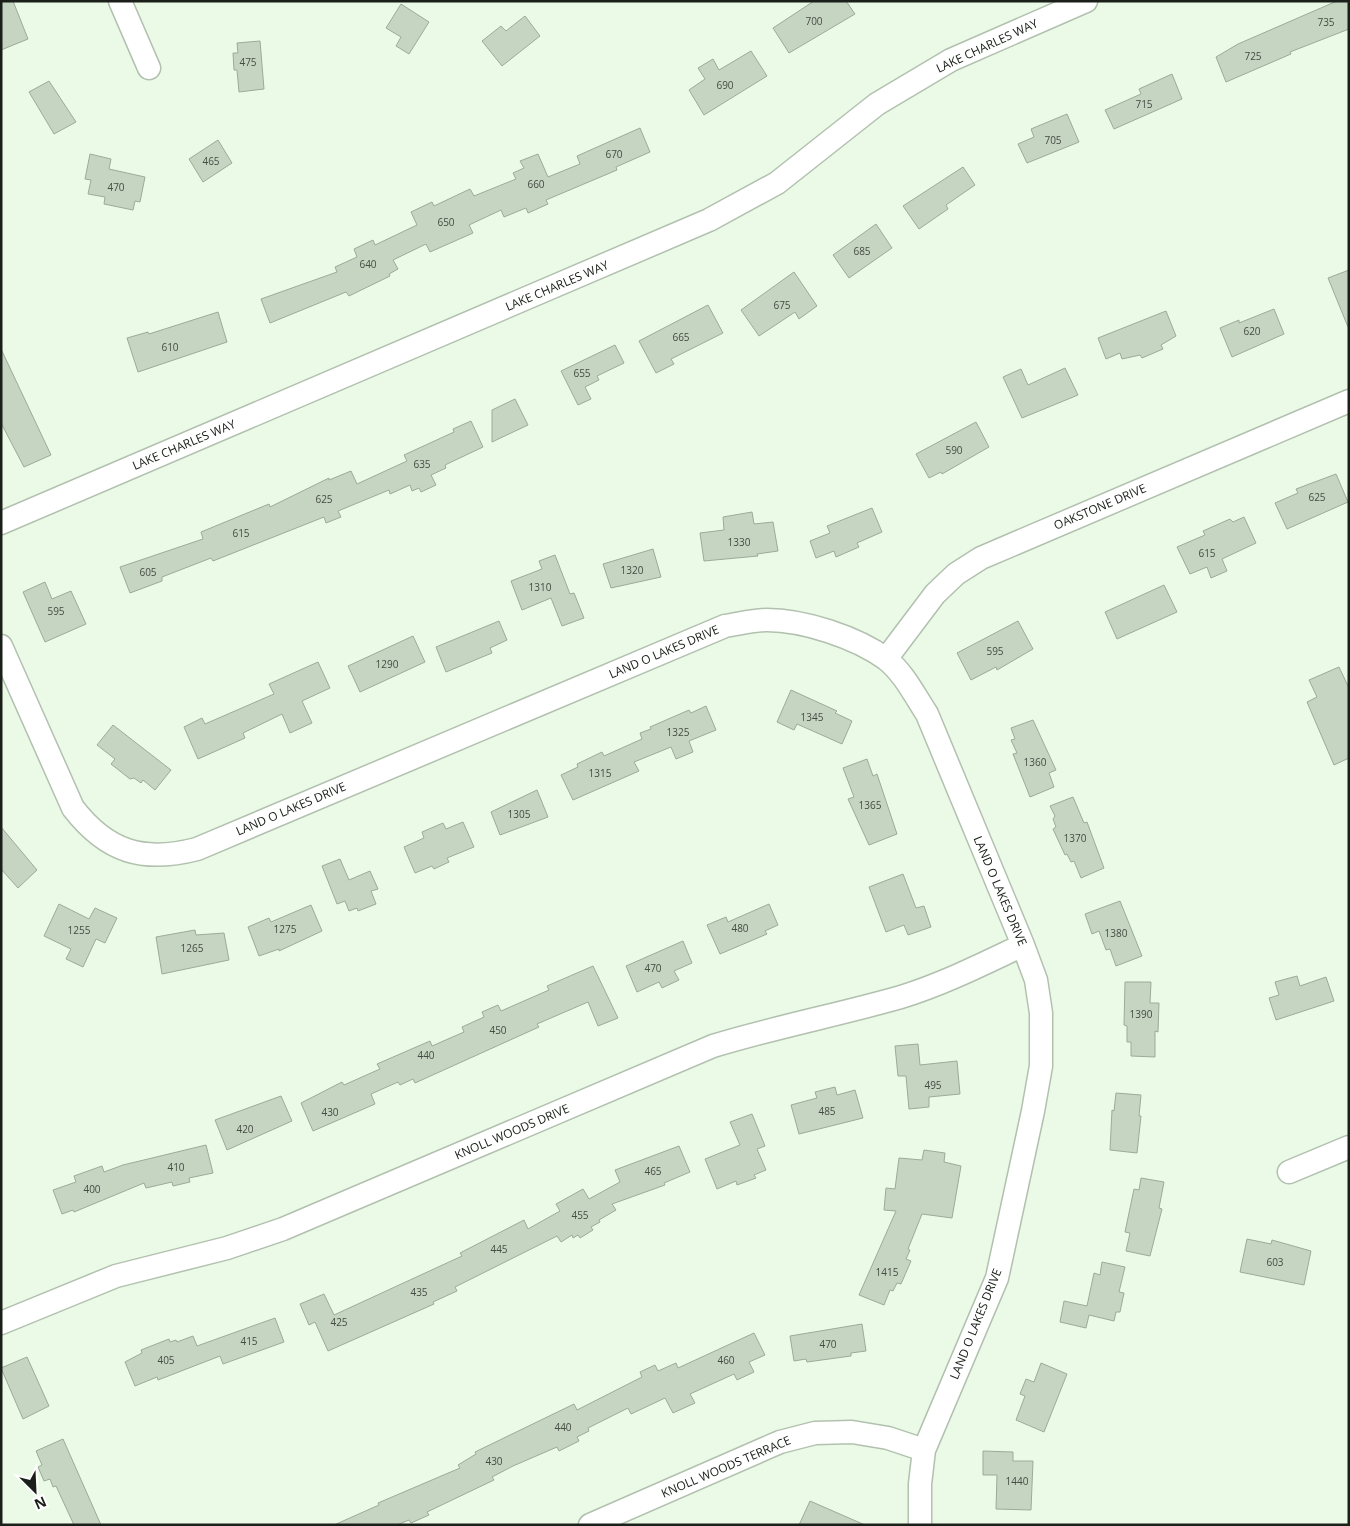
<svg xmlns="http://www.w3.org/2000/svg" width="1350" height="1526" viewBox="0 0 1350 1526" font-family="'Open Sans',sans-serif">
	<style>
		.building { fill: #c6d4c2; stroke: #9caa99 }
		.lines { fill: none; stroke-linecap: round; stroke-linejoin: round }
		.street-casing { stroke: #b2c1af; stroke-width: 25 }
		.street { stroke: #fff; stroke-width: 22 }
		.labels { text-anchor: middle; stroke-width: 5; stroke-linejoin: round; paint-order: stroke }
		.number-label { font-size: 10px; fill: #454c43 }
		.street-label { font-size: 12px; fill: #1a1f19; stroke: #fff }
	</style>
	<rect width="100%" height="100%" fill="#ebfae7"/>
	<path class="building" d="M 1,1 L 13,1 L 28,39 L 1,50 Z
		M 814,1 L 846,1 L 855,14 L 789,53 L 773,28 Z
		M 1337,1 L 1349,1 L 1349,29 L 1290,52 L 1291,54 L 1226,82 L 1216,57 L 1238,44 Z
		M 401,4 L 429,22 L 409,54 L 396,46 L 401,37 L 386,28 Z
		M 525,16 L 540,36 L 502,66 L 482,41 L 501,26 L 506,31 Z
		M 260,41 L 264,89 L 239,92 L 237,70 L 234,70 L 233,53 L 238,53 L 237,43 Z
		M 751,51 L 767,76 L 704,115 L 689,90 L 705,79 L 698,68 L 713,59 L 719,70 Z
		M 1172,74 L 1182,99 L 1114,129 L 1105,110 L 1141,94 L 1139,89 Z
		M 49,81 L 76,122 L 54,134 L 29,92 Z
		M 1067,114 L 1079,142 L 1027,163 L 1018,144 L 1034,137 L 1031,129 Z
		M 640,128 L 650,152 L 616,167 L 617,170 L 546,200 L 548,204 L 528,213 L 526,208 L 504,217 L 501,210 L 469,225 L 473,233 L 430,252 L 426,244 L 393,260 L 398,269 L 389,274 L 390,276 L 349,296 L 346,292 L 270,323 L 261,299 L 337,272 L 335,267 L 357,257 L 354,249 L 373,240 L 375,245 L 417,225 L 411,212 L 432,202 L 434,206 L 470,189 L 474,196 L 516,179 L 513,173 L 524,168 L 520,161 L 538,154 L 548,177 L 580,164 L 577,156 Z
		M 218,140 L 232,163 L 203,182 L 189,159 Z
		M 90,154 L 111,159 L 109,169 L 145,177 L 140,202 L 135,201 L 133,210 L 104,204 L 105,197 L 88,194 L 91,180 L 85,179 Z
		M 963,167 L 975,185 L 946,205 L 948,209 L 919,229 L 903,206 Z
		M 876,224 L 892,248 L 849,278 L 833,255 Z
		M 1349,270 L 1349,327 L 1348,327 L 1328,278 Z
		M 794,272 L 817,306 L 799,319 L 795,312 L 759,336 L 741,310 Z
		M 708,305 L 723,333 L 671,359 L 674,364 L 656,373 L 639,341 Z
		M 1274,309 L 1284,334 L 1232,357 L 1220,328 L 1239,320 L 1239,323 Z
		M 1166,311 L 1176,336 L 1161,345 L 1163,349 L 1142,358 L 1140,355 L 1122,359 L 1120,353 L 1106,359 L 1098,338 Z
		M 218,312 L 227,342 L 138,372 L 127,338 L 148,332 L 149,334 Z
		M 615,345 L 624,363 L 597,376 L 599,380 L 585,387 L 591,399 L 578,405 L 561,371 Z
		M 1,349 L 51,455 L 24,467 L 1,423 Z
		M 1065,368 L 1078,395 L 1022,418 L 1003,377 L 1021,369 L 1028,385 Z
		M 515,399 L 528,425 L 492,442 L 492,410 Z
		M 471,421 L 483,447 L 445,465 L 446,468 L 431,475 L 436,485 L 421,492 L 419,488 L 412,491 L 410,485 L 390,494 L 389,490 L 338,511 L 341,517 L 326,523 L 324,517 L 213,561 L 211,558 L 162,577 L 162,581 L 130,593 L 120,567 L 203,539 L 201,532 L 269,504 L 270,507 L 329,478 L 329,480 L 351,471 L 357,484 L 407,461 L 404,455 L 454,432 L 453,429 Z
		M 976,422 L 989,447 L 942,474 L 941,472 L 929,478 L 916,454 Z
		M 1336,474 L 1348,502 L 1287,529 L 1275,503 L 1298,493 L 1296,489 Z
		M 872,508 L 882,532 L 857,543 L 859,547 L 836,557 L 834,551 L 816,558 L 810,541 L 830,533 L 827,526 Z
		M 752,512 L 754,524 L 773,522 L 778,551 L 757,554 L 758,556 L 704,561 L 700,533 L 724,530 L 723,517 Z
		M 1244,517 L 1256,543 L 1222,559 L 1227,571 L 1211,578 L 1207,567 L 1190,574 L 1177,547 L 1205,535 L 1203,531 L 1230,519 L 1233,522 Z
		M 653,549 L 661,577 L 611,588 L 603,564 Z
		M 555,555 L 570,594 L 574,593 L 584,618 L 562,626 L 551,598 L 522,610 L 511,581 L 542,569 L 539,561 Z
		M 45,582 L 52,599 L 71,591 L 86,624 L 45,642 L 23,592 Z
		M 1164,585 L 1177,612 L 1117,639 L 1105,612 Z
		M 499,621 L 507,640 L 490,648 L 492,653 L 446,672 L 436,647 Z
		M 1018,621 L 1033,649 L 997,670 L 996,667 L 971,680 L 957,653 Z
		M 413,636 L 425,662 L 360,692 L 348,666 Z
		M 318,662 L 330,688 L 302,701 L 312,723 L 290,733 L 282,714 L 243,733 L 245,738 L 198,759 L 184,727 L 202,718 L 205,724 L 274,694 L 269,684 Z
		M 1339,667 L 1349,688 L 1349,758 L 1334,765 L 1307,702 L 1317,697 L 1309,680 Z
		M 791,690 L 837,711 L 835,713 L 852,721 L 842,744 L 797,724 L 794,730 L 777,722 Z
		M 706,706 L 716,730 L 689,741 L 693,752 L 676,759 L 671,747 L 634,762 L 639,771 L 573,800 L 561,775 L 578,767 L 577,764 L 602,752 L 604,756 L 642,739 L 640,733 L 651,729 L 650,727 L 689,710 L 691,713 Z
		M 1033,720 L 1056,770 L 1049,773 L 1054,787 L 1030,797 L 1013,754 L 1017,753 L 1011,740 L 1015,739 L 1011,728 Z
		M 113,725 L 171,770 L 155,790 L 143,780 L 141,783 L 134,778 L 130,779 L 111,764 L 115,759 L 97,745 Z
		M 867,759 L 873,776 L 877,774 L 897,834 L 869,845 L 848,799 L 854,797 L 843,768 Z
		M 537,790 L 548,817 L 500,835 L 491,812 Z
		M 1073,797 L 1084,823 L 1087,822 L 1104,868 L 1081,878 L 1074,861 L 1071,862 L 1067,854 L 1065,855 L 1053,829 L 1056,827 L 1053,819 L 1055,816 L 1050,806 Z
		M 463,822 L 474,847 L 447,858 L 449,862 L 434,869 L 432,866 L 415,873 L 404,847 L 424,838 L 422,832 L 443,823 L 446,829 Z
		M 1,827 L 37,870 L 18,888 L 1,869 Z
		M 340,859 L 349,880 L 370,871 L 378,889 L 371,891 L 376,904 L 358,911 L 357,908 L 349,911 L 345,901 L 337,904 L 322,866 Z
		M 903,874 L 916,908 L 924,906 L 931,927 L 908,935 L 904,925 L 886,932 L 869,887 Z
		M 1120,901 L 1142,956 L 1116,966 L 1110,949 L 1106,950 L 1099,931 L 1092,934 L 1085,914 Z
		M 59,904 L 89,919 L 95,908 L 117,918 L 105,943 L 96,939 L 83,967 L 66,959 L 71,949 L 44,936 Z
		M 769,904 L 778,925 L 765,931 L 767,934 L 720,954 L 707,925 L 726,917 L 728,922 Z
		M 311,905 L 322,931 L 279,951 L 279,949 L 259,956 L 248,927 L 269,918 L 271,922 Z
		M 195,930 L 196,935 L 224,933 L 229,960 L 162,974 L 156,937 Z
		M 683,941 L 692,963 L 674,971 L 679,980 L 662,988 L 659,982 L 637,992 L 626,966 Z
		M 593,966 L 618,1018 L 598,1026 L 588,1002 L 537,1024 L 539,1027 L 415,1083 L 413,1079 L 400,1085 L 398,1082 L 371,1094 L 375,1104 L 313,1131 L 301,1103 L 342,1082 L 344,1085 L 380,1069 L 377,1064 L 430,1041 L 432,1046 L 464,1032 L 462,1027 L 484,1017 L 482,1012 L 498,1005 L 501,1011 L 549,990 L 547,986 Z
		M 1297,976 L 1300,986 L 1326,977 L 1334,1001 L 1276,1020 L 1269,998 L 1279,995 L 1275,982 Z
		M 1125,982 L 1151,982 L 1150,1003 L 1159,1003 L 1158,1032 L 1155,1031 L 1155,1057 L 1131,1056 L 1131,1042 L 1127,1042 L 1127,1026 L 1124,1025 Z
		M 918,1044 L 920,1065 L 957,1061 L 960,1094 L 929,1097 L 929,1107 L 909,1109 L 906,1076 L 898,1076 L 895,1046 Z
		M 835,1087 L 837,1095 L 855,1090 L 863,1118 L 799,1134 L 791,1105 L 817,1098 L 815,1092 Z
		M 1116,1093 L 1141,1095 L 1139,1116 L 1141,1116 L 1137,1153 L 1110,1150 L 1112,1110 L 1114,1111 Z
		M 281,1096 L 292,1121 L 227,1150 L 215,1120 Z
		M 752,1114 L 765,1146 L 757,1149 L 766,1170 L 754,1175 L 756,1178 L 737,1185 L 736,1181 L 717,1189 L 705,1159 L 740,1145 L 730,1122 Z
		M 206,1145 L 213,1173 L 189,1178 L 190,1182 L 173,1186 L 172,1182 L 146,1188 L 144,1183 L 74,1212 L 73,1210 L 62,1214 L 53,1190 L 76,1182 L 74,1176 L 102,1166 L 104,1172 L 123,1165 Z
		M 679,1146 L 690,1172 L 664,1183 L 665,1185 L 612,1204 L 616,1210 L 599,1220 L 600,1222 L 591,1227 L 593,1230 L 580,1238 L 578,1235 L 573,1238 L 572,1235 L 561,1242 L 557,1236 L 455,1287 L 457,1291 L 433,1302 L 434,1304 L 328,1351 L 315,1322 L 309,1325 L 300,1304 L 324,1294 L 334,1315 L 462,1256 L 460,1253 L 524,1220 L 528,1229 L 560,1211 L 556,1204 L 583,1189 L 589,1199 L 620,1182 L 615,1170 Z
		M 924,1150 L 945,1153 L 944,1162 L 961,1166 L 952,1218 L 922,1214 L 908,1249 L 910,1250 L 906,1259 L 911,1261 L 901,1284 L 897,1283 L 893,1291 L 890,1290 L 884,1305 L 859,1295 L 896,1211 L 884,1210 L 886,1188 L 895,1189 L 899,1158 L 922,1160 Z
		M 1141,1178 L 1164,1182 L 1159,1208 L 1162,1209 L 1150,1256 L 1126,1251 L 1130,1233 L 1125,1232 L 1134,1189 L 1139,1190 Z
		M 1247,1239 L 1271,1244 L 1272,1240 L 1311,1251 L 1304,1285 L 1240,1272 Z
		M 1102,1262 L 1125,1267 L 1119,1292 L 1124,1293 L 1120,1312 L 1116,1312 L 1114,1321 L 1089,1315 L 1086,1328 L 1060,1322 L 1064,1301 L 1087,1306 L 1094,1273 L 1100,1275 Z
		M 275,1318 L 284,1342 L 223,1364 L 220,1356 L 158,1380 L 157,1377 L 135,1386 L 125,1362 L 142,1353 L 141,1350 L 169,1339 L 170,1342 L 176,1340 L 177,1342 L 193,1336 L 197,1346 Z
		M 862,1324 L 866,1351 L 851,1353 L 851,1356 L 807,1362 L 806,1359 L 794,1361 L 790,1336 Z
		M 754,1333 L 765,1355 L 749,1362 L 754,1372 L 737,1380 L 734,1374 L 690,1394 L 695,1403 L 673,1413 L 665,1398 L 631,1414 L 628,1408 L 588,1428 L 589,1431 L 577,1437 L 579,1441 L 559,1451 L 557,1447 L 513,1466 L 492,1477 L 494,1480 L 427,1512 L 429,1515 L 411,1523 L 409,1520 L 397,1525 L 334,1525 L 379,1505 L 378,1503 L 460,1468 L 458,1465 L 476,1454 L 475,1452 L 574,1404 L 577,1410 L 642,1377 L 640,1372 L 655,1365 L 658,1371 L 676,1363 L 678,1368 Z
		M 27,1357 L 49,1406 L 23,1419 L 1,1368 Z
		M 1041,1363 L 1067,1374 L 1044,1432 L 1016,1420 L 1025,1396 L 1020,1394 L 1026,1379 L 1034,1382 Z
		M 63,1439 L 101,1525 L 74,1525 L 56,1486 L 53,1487 L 50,1479 L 44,1481 L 38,1467 L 42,1465 L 36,1451 Z
		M 983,1451 L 1013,1452 L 1013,1461 L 1033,1461 L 1031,1510 L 996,1509 L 997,1475 L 983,1475 Z
		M 810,1501 L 865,1525 L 799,1525 Z"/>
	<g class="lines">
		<defs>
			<path id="street" d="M 120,1 L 149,68
				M 1,523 L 709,220 L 777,183 L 877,104 L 951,60 L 1086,1
				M 1,646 L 73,808 C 107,852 143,863 197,849 L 725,626 C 739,624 753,620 767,620 C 803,620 856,637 886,659 C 904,673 915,696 927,714 L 1023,945 L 1036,980 L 1041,1013 L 1041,1066 L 1033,1111 L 997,1278 L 924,1450 L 920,1484 L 920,1525
				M 886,659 L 935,594 L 956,574 L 981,558 L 1349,401
				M 1289,1172 L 1349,1147
				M 1,1323 L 116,1276 L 227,1248 L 283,1229 L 713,1046 C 775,1027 838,1015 901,997 C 943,984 983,964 1023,945
				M 590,1525 L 780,1442 L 815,1433 L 852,1432 L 888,1438 L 924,1450"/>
		</defs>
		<use href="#street" class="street-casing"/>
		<use href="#street" class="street"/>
	</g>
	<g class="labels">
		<g class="number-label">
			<text x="814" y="25">700</text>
			<text x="1326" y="26">735</text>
			<text x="1253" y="60">725</text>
			<text x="248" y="66">475</text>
			<text x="725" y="89">690</text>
			<text x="1144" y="108">715</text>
			<text x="1053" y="144">705</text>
			<text x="614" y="158">670</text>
			<text x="211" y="165">465</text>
			<text x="536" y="188">660</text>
			<text x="116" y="191">470</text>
			<text x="446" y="226">650</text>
			<text x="862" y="255">685</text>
			<text x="368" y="268">640</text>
			<text x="782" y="309">675</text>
			<text x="1252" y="335">620</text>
			<text x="681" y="341">665</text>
			<text x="170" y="351">610</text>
			<text x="582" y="377">655</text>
			<text x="954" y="454">590</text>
			<text x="422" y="468">635</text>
			<text x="1317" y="501">625</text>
			<text x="324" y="503">625</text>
			<text x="241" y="537">615</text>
			<text x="739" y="546">1330</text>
			<text x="1207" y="557">615</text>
			<text x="632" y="574">1320</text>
			<text x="148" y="576">605</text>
			<text x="540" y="591">1310</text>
			<text x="56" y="615">595</text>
			<text x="995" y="655">595</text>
			<text x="387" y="668">1290</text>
			<text x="812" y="721">1345</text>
			<text x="678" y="736">1325</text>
			<text x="1035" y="766">1360</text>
			<text x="600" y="777">1315</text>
			<text x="870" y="809">1365</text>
			<text x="519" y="818">1305</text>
			<text x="1075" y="842">1370</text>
			<text x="740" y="932">480</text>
			<text x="285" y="933">1275</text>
			<text x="79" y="934">1255</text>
			<text x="1116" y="937">1380</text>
			<text x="192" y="952">1265</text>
			<text x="653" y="972">470</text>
			<text x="1141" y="1018">1390</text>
			<text x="498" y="1034">450</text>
			<text x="426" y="1059">440</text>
			<text x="933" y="1089">495</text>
			<text x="827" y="1115">485</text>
			<text x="330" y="1116">430</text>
			<text x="245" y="1133">420</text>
			<text x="176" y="1171">410</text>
			<text x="653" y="1175">465</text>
			<text x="92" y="1193">400</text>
			<text x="580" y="1219">455</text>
			<text x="499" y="1253">445</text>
			<text x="1275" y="1266">603</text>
			<text x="887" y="1276">1415</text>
			<text x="419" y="1296">435</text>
			<text x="339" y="1326">425</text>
			<text x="249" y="1345">415</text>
			<text x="828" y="1348">470</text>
			<text x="166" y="1364">405</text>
			<text x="726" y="1364">460</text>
			<text x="563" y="1431">440</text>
			<text x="494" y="1465">430</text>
			<text x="1017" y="1485">1440</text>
		</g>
		<g class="street-label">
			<text transform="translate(987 46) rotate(-25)" y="4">LAKE CHARLES WAY</text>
			<text transform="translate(557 286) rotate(-23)" y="4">LAKE CHARLES WAY</text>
			<text transform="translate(184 445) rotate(-23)" y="4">LAKE CHARLES WAY</text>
			<text transform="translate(1100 507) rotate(-23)" y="4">OAKSTONE DRIVE</text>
			<text transform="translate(664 652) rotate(-23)" y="4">LAND O LAKES DRIVE</text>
			<text transform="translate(291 809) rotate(-23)" y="4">LAND O LAKES DRIVE</text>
			<text transform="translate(1000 891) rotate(67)" y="4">LAND O LAKES DRIVE</text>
			<text transform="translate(512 1132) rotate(-23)" y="4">KNOLL WOODS DRIVE</text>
			<text transform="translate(976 1324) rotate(-68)" y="4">LAND O LAKES DRIVE</text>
			<text transform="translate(726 1467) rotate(-23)" y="4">KNOLL WOODS TERRACE</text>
		</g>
	</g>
	<rect width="1350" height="1526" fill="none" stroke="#1a1f19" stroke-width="5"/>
	<g transform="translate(35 1491) rotate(156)" stroke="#ffffff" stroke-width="4" paint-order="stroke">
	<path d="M0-4L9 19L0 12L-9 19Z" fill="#1a1f19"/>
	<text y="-8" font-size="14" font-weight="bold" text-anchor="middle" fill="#1a1f19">N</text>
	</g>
</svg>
